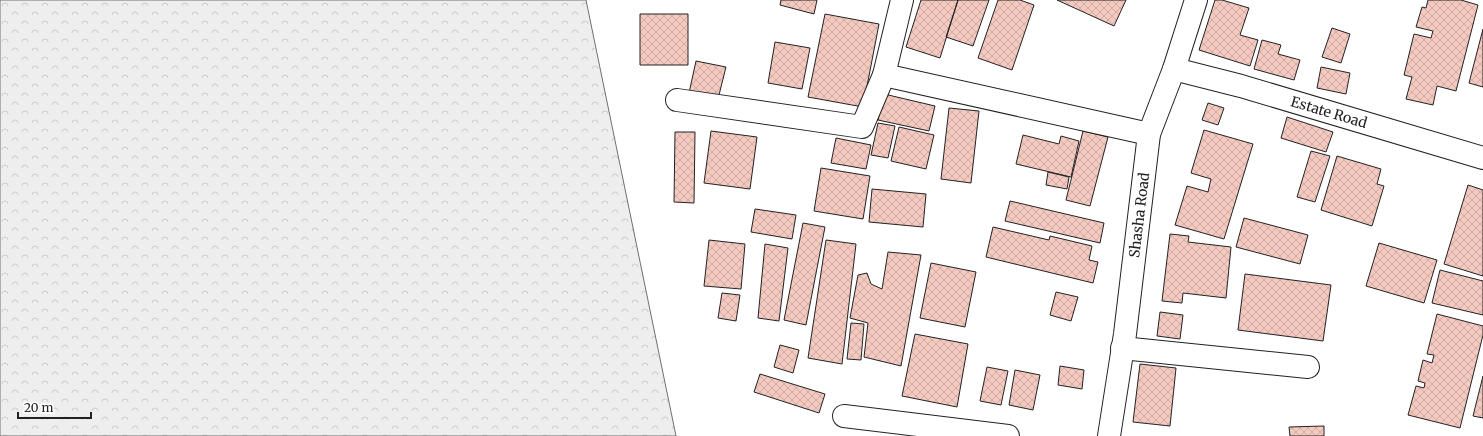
<svg xmlns="http://www.w3.org/2000/svg" width="1483" height="436" viewBox="0 0 1483 436" font-family="Merriweather,serif">
	<style>
		.forest { fill: url(#forest-crowns); stroke: #6f6f6f }
		.building { fill: url(#building-cross-hatch); stroke: #222 }
		.lines { fill: none; stroke-linecap: round; stroke-linejoin: round }
		.minor-casing { stroke: #222; stroke-width: 24 }
		.minor { stroke: #fff; stroke-width: 22 }
		.labels { text-anchor: middle; stroke-width: 3; stroke-linejoin: round; paint-order: stroke }
		.street-label { font-size: 14px; fill: #222; stroke: #fff }
	</style>
	<defs>
		<pattern id="forest-crowns" width="20" height="18" patternUnits="userSpaceOnUse"><rect width="20" height="18" fill="#eee"/><path d="M2 6a3 3 0 1 1 6 0M12 15a3 3 0 1 1 6 0" fill="none" stroke="#ccc"/></pattern>
		<pattern id="building-cross-hatch" width="8" height="8" patternUnits="userSpaceOnUse"><rect width="8" height="8" fill="#f3c9c0"/><path d="M0 0l8 8M0 8l8-8" fill="none" stroke="#d0aca5"/></pattern>
	</defs>
	<rect width="100%" height="100%" fill="#fff"/>
	<path class="forest" d="M 0,0 L 586,0 L 676,436 L 0,436 Z"/>
	<path class="building" d="M 781,0 L 817,0 L 814,14 L 780,5 Z
		M 921,0 L 958,0 L 940,58 L 906,47 Z
		M 958,0 L 989,0 L 973,46 L 946,37 Z
		M 998,0 L 1020,0 L 1034,5 L 1012,70 L 978,58 Z
		M 1057,0 L 1126,0 L 1114,26 Z
		M 1215,0 L 1222,0 L 1249,8 L 1240,35 L 1258,40 L 1250,66 L 1199,50 Z
		M 1428,0 L 1461,0 L 1478,5 L 1456,91 L 1437,86 L 1433,105 L 1406,99 L 1412,77 L 1404,75 L 1414,34 L 1431,38 L 1433,31 L 1416,27 L 1422,7 L 1426,8 Z
		M 640,14 L 688,14 L 688,65 L 640,65 Z
		M 825,14 L 879,24 L 863,107 L 808,97 Z
		M 1332,28 L 1350,34 L 1341,63 L 1322,57 Z
		M 1483,29 L 1483,87 L 1469,83 Z
		M 1262,40 L 1281,45 L 1278,54 L 1300,60 L 1294,80 L 1254,69 Z
		M 775,42 L 810,48 L 802,89 L 768,83 Z
		M 696,61 L 726,67 L 718,99 L 689,93 Z
		M 1321,67 L 1350,73 L 1346,94 L 1317,88 Z
		M 884,94 L 935,106 L 929,131 L 878,120 Z
		M 1208,103 L 1224,108 L 1218,125 L 1202,120 Z
		M 949,108 L 979,111 L 971,183 L 941,179 Z
		M 1287,117 L 1333,132 L 1326,152 L 1281,138 Z
		M 878,123 L 895,126 L 888,158 L 871,155 Z
		M 899,127 L 934,135 L 926,169 L 891,161 Z
		M 1204,130 L 1253,144 L 1224,239 L 1175,225 L 1187,186 L 1208,192 L 1211,179 L 1191,173 Z
		M 711,131 L 757,137 L 750,189 L 704,183 Z
		M 1083,131 L 1108,137 L 1090,206 L 1066,200 Z
		M 675,132 L 695,132 L 694,203 L 674,202 Z
		M 1023,135 L 1059,144 L 1061,136 L 1079,141 L 1071,177 L 1016,164 Z
		M 836,138 L 871,145 L 866,169 L 831,163 Z
		M 1311,151 L 1330,156 L 1315,202 L 1297,197 Z
		M 1337,156 L 1381,169 L 1377,184 L 1384,186 L 1372,226 L 1321,210 Z
		M 821,168 L 870,176 L 863,219 L 814,211 Z
		M 1048,172 L 1069,177 L 1067,189 L 1046,185 Z
		M 1468,185 L 1483,190 L 1483,276 L 1444,264 Z
		M 872,189 L 926,194 L 923,227 L 869,222 Z
		M 1010,201 L 1104,223 L 1100,243 L 1005,221 Z
		M 755,209 L 796,215 L 792,239 L 751,232 Z
		M 1244,218 L 1308,235 L 1300,264 L 1236,247 Z
		M 803,223 L 825,227 L 806,325 L 784,320 Z
		M 993,227 L 1049,240 L 1050,236 L 1092,246 L 1089,260 L 1098,262 L 1093,283 L 986,257 Z
		M 1170,234 L 1189,236 L 1188,242 L 1231,247 L 1226,298 L 1183,293 L 1182,303 L 1162,301 Z
		M 709,240 L 745,244 L 741,289 L 704,286 Z
		M 826,240 L 856,244 L 842,364 L 808,358 Z
		M 1379,243 L 1437,260 L 1424,303 L 1366,286 Z
		M 765,244 L 788,248 L 779,321 L 758,318 Z
		M 888,252 L 921,255 L 901,366 L 864,357 L 868,323 L 850,318 L 858,275 L 867,273 L 871,284 L 882,289 Z
		M 931,263 L 976,272 L 965,327 L 920,318 Z
		M 1440,270 L 1483,281 L 1483,315 L 1432,303 Z
		M 1245,274 L 1331,285 L 1323,341 L 1238,330 Z
		M 1056,292 L 1078,297 L 1071,321 L 1050,315 Z
		M 722,293 L 740,295 L 736,321 L 718,318 Z
		M 1160,312 L 1183,315 L 1180,339 L 1157,336 Z
		M 1437,314 L 1483,326 L 1483,335 L 1460,428 L 1408,415 L 1416,386 L 1424,388 L 1425,383 L 1418,381 L 1423,360 L 1432,363 L 1434,355 L 1427,354 Z
		M 851,323 L 864,324 L 861,360 L 847,359 Z
		M 915,334 L 968,344 L 957,407 L 902,396 Z
		M 780,345 L 799,350 L 793,373 L 774,367 Z
		M 1140,364 L 1176,368 L 1170,426 L 1133,422 Z
		M 1060,366 L 1084,370 L 1082,389 L 1058,385 Z
		M 987,367 L 1008,371 L 1001,405 L 980,401 Z
		M 1015,370 L 1040,375 L 1033,410 L 1009,405 Z
		M 760,374 L 825,394 L 819,413 L 754,392 Z
		M 1483,376 L 1483,418 L 1473,416 Z
		M 1324,426 L 1324,436 L 1290,436 L 1289,427 Z"/>
	<g class="lines">
		<defs>
			<g id="minor">
				<path d="M 902,0 L 884,75 L 1149,134"/>
				<path id="s1" d="M 1174,69 L 1241,86 L 1483,158"/>
				<path d="M 677,100 L 862,127 L 884,75"/>
				<path d="M 1122,348 L 1308,367"/>
				<path d="M 844,416 L 1008,436"/>
				<path id="s2" d="M 1109,436 L 1125,334 L 1149,134 L 1174,69 L 1196,0"/>
			</g>
		</defs>
		<use href="#minor" class="minor-casing"/>
		<use href="#minor" class="minor"/>
	</g>
	<g class="labels">
		<g class="street-label">
			<text dy="5" stroke="none"><textPath href="#s1" startOffset="161">Estate Road</textPath></text>
			<text dy="5" stroke="none"><textPath href="#s2" startOffset="223">Shasha Road</textPath></text>
		</g>
	</g>
	<path d="M18 412v6h73v-6" fill="none" stroke="#222222" stroke-width="2"/>
	<text x="24" y="412" font-size="12" fill="#222222" stroke="#ffffff" stroke-width="3" paint-order="stroke">20 m</text>
</svg>
